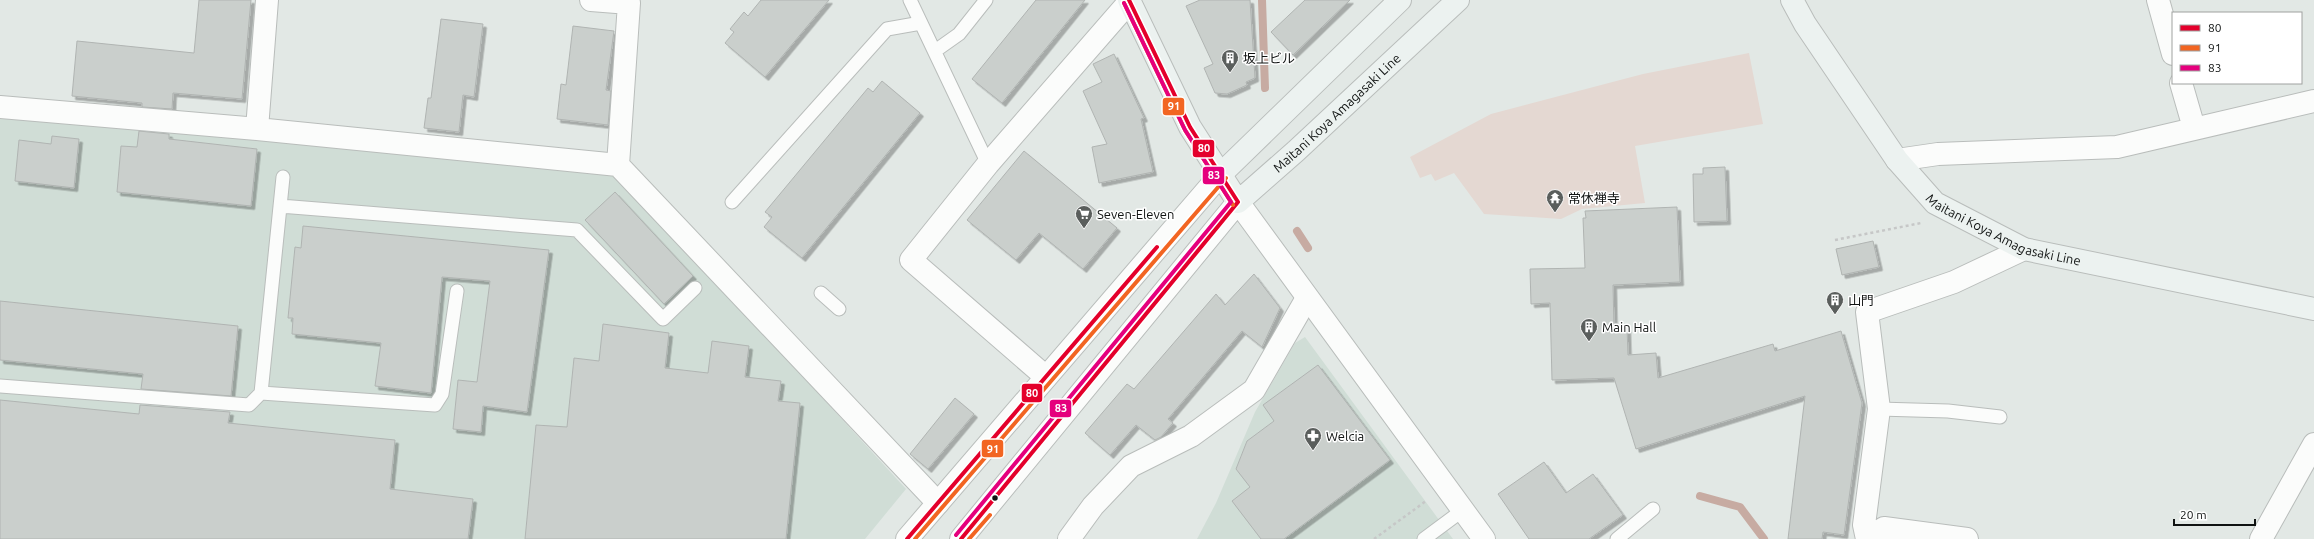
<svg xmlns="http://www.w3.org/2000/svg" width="2314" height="539" viewBox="0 0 2314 539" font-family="Ubuntu,'Noto Sans JP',sans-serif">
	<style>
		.built { fill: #d0ddd6 }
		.green { fill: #e4d8d2 }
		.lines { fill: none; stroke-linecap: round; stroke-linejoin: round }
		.stream { stroke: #c7aba2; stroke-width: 8 }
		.building { fill: #cacfcc; stroke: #b0b4b2; filter: url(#shadow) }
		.service-casing { stroke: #b9bdbb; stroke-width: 15 }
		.minor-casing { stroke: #b9bdbb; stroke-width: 24 }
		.tertiary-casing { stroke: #b9bdbb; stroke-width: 24 }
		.secondary-casing { stroke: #b9bdbb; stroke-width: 24 }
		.path { stroke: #c6c7c7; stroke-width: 2.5; stroke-dasharray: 3 3; stroke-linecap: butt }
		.service { stroke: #fbfcfb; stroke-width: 13 }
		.minor { stroke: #fbfcfb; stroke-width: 22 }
		.tertiary { stroke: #fbfcfb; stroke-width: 22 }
		.secondary { stroke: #ecf2f0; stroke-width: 22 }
		.bus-1-casing { stroke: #fff; stroke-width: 7 }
		.bus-2-casing { stroke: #fff; stroke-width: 7 }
		.bus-3-casing { stroke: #fff; stroke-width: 7 }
		.bus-1 { stroke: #e4002b; stroke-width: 4 }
		.bus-2 { stroke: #f26522; stroke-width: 4 }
		.bus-3 { stroke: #e5007d; stroke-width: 4 }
		.bus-dot { fill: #101312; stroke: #fff; stroke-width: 1.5 }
		.labels { text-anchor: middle; stroke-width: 3; stroke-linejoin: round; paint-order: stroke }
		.poi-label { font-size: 13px; fill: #101312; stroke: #fff; text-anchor: start }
		.street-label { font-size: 13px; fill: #101312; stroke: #fff }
		.line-badge { stroke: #fff; stroke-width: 1.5 }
		.badge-label { font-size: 11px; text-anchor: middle; font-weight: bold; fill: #fff }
	</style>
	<defs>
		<filter id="shadow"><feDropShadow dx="3.5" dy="3.5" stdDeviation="0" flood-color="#0004"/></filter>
	</defs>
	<rect width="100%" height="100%" fill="#e2e8e5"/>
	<path class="built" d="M 0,115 L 616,173 L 906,489 L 865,539 L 0,539 Z
		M 1305,337 L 1453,539 L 1197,539 L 1216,503 L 1255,412 L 1295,343 Z"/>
	<path class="green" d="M 1749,53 L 1763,124 L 1635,146 L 1645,203 L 1582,209 L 1561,219 L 1484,214 L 1454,173 L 1435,181 L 1431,174 L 1420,178 L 1410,157 L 1491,114 L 1643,74 Z"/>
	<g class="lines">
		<path class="stream" d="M 1262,0 L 1265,88
			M 1297,231 L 1308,248
			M 1700,496 L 1740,507 L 1764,539"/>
	</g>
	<path class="building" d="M 199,0 L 251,0 L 242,99 L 173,93 L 172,109 L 142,107 L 142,103 L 72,96 L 77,41 L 194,53 Z
		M 761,0 L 829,0 L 765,77 L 725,43 L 734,32 L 730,29 L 744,12 L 748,16 Z
		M 1036,0 L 1085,0 L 1002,103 L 972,79 Z
		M 1200,0 L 1250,0 L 1255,78 L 1246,82 L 1247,85 L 1227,94 L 1215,93 L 1204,68 L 1213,64 L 1186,6 Z
		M 1305,0 L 1350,0 L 1293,55 L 1271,32 Z
		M 441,19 L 483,24 L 474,97 L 463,95 L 459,132 L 424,128 L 428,98 L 431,98 Z
		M 573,26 L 614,31 L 606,90 L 611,91 L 608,125 L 557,119 L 561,84 L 566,85 Z
		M 1114,54 L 1144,118 L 1141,119 L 1153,172 L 1099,183 L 1092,147 L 1107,144 L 1083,91 L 1102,82 L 1093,64 Z
		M 882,81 L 920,113 L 802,258 L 764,227 L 772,217 L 765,212 L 868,88 L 873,92 Z
		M 139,131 L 169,134 L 169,139 L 257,149 L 251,206 L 117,192 L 121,146 L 137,147 Z
		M 52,136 L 79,139 L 74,188 L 15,181 L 19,140 L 51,144 Z
		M 1024,151 L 1117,228 L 1083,269 L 1039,233 L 1016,260 L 967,220 Z
		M 1725,167 L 1727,221 L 1694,222 L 1693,174 L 1703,174 L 1703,168 Z
		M 615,192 L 693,276 L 664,304 L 585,220 Z
		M 1677,207 L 1680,282 L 1613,285 L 1614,328 L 1627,328 L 1628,355 L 1656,353 L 1658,378 L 1773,344 L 1775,351 L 1841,331 L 1862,403 L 1844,535 L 1823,532 L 1822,539 L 1788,539 L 1805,396 L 1636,449 L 1614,378 L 1552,380 L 1550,303 L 1531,304 L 1530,269 L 1585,268 L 1583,218 L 1586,218 L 1585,211 Z
		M 303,226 L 549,250 L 527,412 L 483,406 L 481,432 L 453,429 L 458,380 L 477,382 L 490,281 L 442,277 L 431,393 L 375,386 L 381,343 L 292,334 L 293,318 L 288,318 L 295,247 L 301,248 Z
		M 1873,241 L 1879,267 L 1842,275 L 1836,249 Z
		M 1254,274 L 1280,308 L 1262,347 L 1242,331 L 1168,419 L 1173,423 L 1161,437 L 1155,440 L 1136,425 L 1110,455 L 1085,433 L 1127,384 L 1134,389 L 1216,294 L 1225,305 Z
		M 0,301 L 238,326 L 231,396 L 141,389 L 143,374 L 0,360 Z
		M 603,324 L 669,333 L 665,368 L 708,373 L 712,341 L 749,346 L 745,377 L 781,381 L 778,401 L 800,403 L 786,539 L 525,539 L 536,425 L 567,427 L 574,358 L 599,361 Z
		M 1318,365 L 1390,460 L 1284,539 L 1261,539 L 1232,501 L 1250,487 L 1236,469 L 1247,441 L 1274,421 L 1263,405 Z
		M 955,398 L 974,414 L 928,469 L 910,454 Z
		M 0,400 L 139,414 L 140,405 L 230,412 L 228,423 L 395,440 L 390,489 L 473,499 L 468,539 L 0,539 Z
		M 1544,462 L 1566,493 L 1593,474 L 1623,515 L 1589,539 L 1529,539 L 1498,494 Z"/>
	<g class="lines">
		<defs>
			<path id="service" d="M 910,0 L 988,164
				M 935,51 L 959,34 L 986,0
				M 732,202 L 887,29 L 921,23
				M 280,206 L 577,230 L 663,319 L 695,288
				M 821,293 L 839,309
				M 0,386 L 249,405 L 261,393 L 283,177
				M 261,393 L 435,405 L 442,394 L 457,291
				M 1879,409 L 1948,411 L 2000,417
				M 1424,539 L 1463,510
				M 1617,539 L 1653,509"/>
			<path id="minor" d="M 591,0 L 629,3 L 618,165
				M 2158,0 L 2173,54
				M 2181,83 L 2194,128
				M 0,107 L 257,129 L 618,165 L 938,503
				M 257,129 L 267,0
				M 1897,160 L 1938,154 L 2117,147 L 2314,101
				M 1046,377 L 911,260 L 988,164 L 1129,2
				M 1069,539 L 1093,506 L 1131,466 L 1191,436 L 1254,390 L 1307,298
				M 1867,539 L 1864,525 L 1879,409 L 1867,312 L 1954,282 L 2024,249
				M 1868,539 L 1884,528 L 1967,539
				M 2261,539 L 2314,444"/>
			<path id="tertiary" d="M 907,539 L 1221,174
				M 961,539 L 1238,202 L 1484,539"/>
			<g id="secondary">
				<path id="s1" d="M 1129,0 L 1190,127 L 1238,202 L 1296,151 L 1458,0"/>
				<path id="s2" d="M 1792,0 L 1805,24 L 1897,160 L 1935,203 L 2024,249 L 2314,309"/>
				<path d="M 1221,174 L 1400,0"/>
			</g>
		</defs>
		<use href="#service" class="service-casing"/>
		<use href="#minor" class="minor-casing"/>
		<use href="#tertiary" class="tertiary-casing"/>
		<use href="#secondary" class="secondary-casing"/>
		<path class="path" d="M 1835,240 L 1921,223
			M 1374,539 L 1426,501"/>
		<use href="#service" class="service"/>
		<use href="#minor" class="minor"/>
		<use href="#tertiary" class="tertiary"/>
		<use href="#secondary" class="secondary"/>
		<defs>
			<path id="bus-1" d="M 907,539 L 1157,247
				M 961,539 L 1238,202 L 1190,127 L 1129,0"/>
			<path id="bus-2" d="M 1124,3 L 1185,130 L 1233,205
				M 915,539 L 1226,178
				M 969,539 L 990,515"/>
			<path id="bus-3" d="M 956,535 L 1231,202 L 1185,130 L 1124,3"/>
		</defs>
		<use href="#bus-1" class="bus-1-casing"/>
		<use href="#bus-2" class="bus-2-casing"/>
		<use href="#bus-3" class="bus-3-casing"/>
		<use href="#bus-1" class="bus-1"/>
		<use href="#bus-2" class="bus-2"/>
		<use href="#bus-3" class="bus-3"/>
	</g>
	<defs>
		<symbol id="building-pin" viewBox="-11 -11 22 30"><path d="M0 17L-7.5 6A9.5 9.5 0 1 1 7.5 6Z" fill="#5a5e5c" stroke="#fff"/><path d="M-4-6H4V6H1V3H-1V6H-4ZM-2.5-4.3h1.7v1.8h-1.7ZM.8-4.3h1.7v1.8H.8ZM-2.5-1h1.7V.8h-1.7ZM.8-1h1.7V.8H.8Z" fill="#fff"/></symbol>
		<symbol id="temple-pin" viewBox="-11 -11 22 30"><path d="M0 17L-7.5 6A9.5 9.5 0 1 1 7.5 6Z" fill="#5a5e5c" stroke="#fff"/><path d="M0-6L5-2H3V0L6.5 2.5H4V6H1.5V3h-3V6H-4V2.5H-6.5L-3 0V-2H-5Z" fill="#fff"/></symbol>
		<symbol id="supermarket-pin" viewBox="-11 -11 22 30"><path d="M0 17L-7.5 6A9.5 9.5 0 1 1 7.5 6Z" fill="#5a5e5c" stroke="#fff"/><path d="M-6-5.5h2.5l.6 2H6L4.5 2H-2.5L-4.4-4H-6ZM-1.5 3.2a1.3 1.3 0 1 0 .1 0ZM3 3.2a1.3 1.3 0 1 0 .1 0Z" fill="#fff"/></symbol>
		<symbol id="pharmacy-pin" viewBox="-11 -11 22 30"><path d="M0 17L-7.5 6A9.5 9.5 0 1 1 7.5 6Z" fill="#5a5e5c" stroke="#fff"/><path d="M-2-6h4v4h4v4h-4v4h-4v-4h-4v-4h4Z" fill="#fff"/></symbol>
	</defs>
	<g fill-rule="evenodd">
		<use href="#building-pin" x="1220" y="48" width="20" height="27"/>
		<use href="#temple-pin" x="1545" y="188" width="20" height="27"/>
		<use href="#supermarket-pin" x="1074" y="204" width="20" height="27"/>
		<use href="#building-pin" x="1825" y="290" width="20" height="27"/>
		<use href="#building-pin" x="1579" y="317" width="20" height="27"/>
		<use href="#pharmacy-pin" x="1303" y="426" width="20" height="27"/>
	</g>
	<circle class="bus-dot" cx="995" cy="498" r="3.5"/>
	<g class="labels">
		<g class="poi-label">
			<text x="1243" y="63">坂上ビル</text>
			<text x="1568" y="203">常休禅寺</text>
			<text x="1097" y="219">Seven-Eleven</text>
			<text x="1848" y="305">山門</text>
			<text x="1602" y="332">Main Hall</text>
			<text x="1326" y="441">Welcia</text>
		</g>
		<g class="street-label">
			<text dy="5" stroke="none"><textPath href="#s1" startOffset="363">Maitani Koya Amagasaki Line</textPath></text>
			<text dy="5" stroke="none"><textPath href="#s2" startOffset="323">Maitani Koya Amagasaki Line</textPath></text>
		</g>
	</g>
	<g class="line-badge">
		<rect x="1162" y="97" width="23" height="19" rx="4" fill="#f26522"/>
		<rect x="1192" y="139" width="23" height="19" rx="4" fill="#e4002b"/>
		<rect x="1202" y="166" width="23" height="19" rx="4" fill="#e5007d"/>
		<rect x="1021" y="383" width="22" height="20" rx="4" fill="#e4002b"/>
		<rect x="1049" y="399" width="23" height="19" rx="4" fill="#e5007d"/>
		<rect x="981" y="439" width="23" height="19" rx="4" fill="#f26522"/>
	</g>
	<g class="badge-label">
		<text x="1174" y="110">91</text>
		<text x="1204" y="152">80</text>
		<text x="1214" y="179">83</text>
		<text x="1032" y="397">80</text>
		<text x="1061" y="412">83</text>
		<text x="993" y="453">91</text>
	</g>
	<rect x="2172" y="12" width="130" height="72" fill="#ffffff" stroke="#9fa1a0"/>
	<rect x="2180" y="25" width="20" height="6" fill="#e4002b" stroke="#9fa1a0"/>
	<text x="2208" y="32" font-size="12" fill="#101312">80</text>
	<rect x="2180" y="45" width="20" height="6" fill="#f26522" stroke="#9fa1a0"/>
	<text x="2208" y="52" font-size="12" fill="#101312">91</text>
	<rect x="2180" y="65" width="20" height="6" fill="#e5007d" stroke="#9fa1a0"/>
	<text x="2208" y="72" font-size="12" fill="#101312">83</text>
	<path d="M2174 519v6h81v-6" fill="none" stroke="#101312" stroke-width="2"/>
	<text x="2180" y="519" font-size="12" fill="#101312" stroke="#ffffff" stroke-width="3" paint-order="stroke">20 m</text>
</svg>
